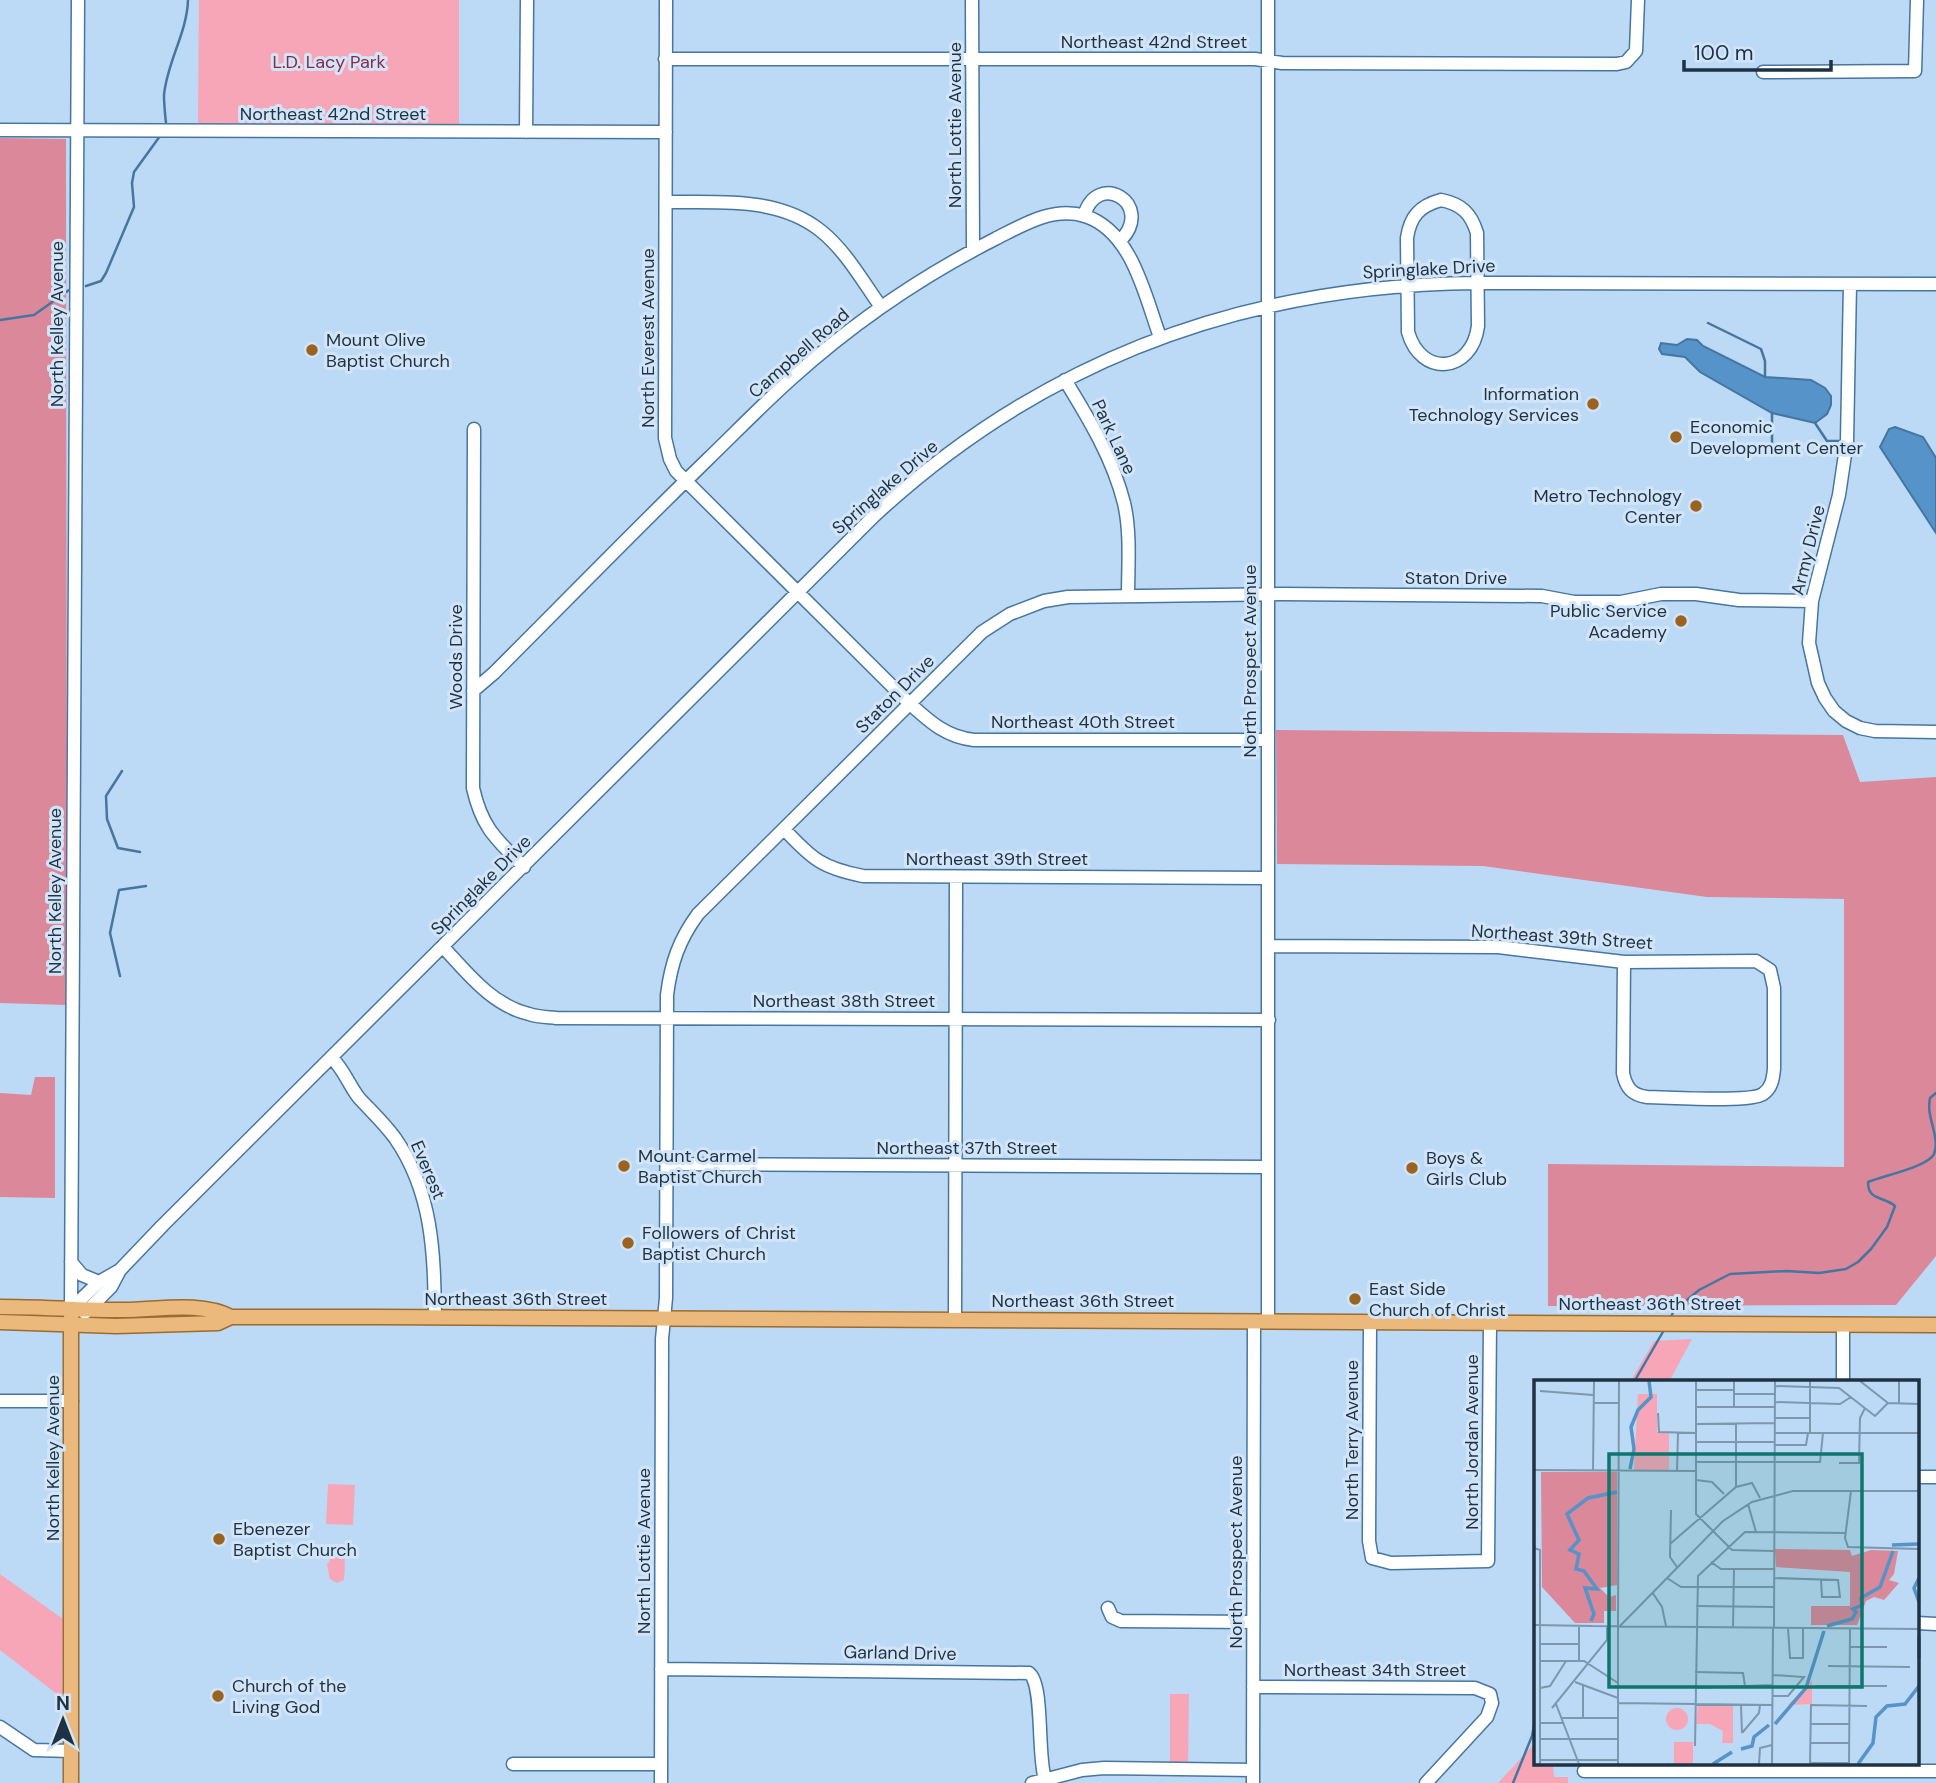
<svg xmlns="http://www.w3.org/2000/svg" width="1936" height="1783" viewBox="0 0 1936 1783" font-family="'DM Sans',sans-serif">
	<style>
		.green { fill: #f6a6b6 }
		.forest { fill: #da889a }
		.water { fill: #5693c8; stroke: #4576a0; stroke-width: 2 }
		.lines { fill: none; stroke-linecap: round; stroke-linejoin: round }
		.stream { stroke: #4576a0; stroke-width: 2.5 }
		.minor-casing { stroke: #47769f; stroke-width: 15 }
		.major-casing { stroke: #9a6c30; stroke-width: 17 }
		.minor { stroke: #fff; stroke-width: 12 }
		.major { stroke: #ebb97c; stroke-width: 14 }
		.poi-dot { fill: #9c6320; stroke: #d2e5f8; stroke-width: 2.5 }
		.labels { text-anchor: middle; stroke-width: 6; stroke-linejoin: round; paint-order: stroke }
		.street-label { font-size: 18px; fill: #1e3244; stroke: #d2e5f8 }
		.park-label { font-size: 18px; fill: #892946; stroke: #d2e5f8 }
		.poi-label { font-size: 18px; fill: #1e3244; stroke: #d2e5f8; text-anchor: start }
		.inset-river { fill: none; stroke: #5693c8; stroke-width: 3.5 }
		.inset-road { fill: none; stroke: #7d97ae; stroke-width: 2 }
		.view { fill: #0f766e; fill-opacity: 0.15; stroke: #0f766e; stroke-width: 3.5 }
		.inset-edge { fill: none; stroke: #1e3244; stroke-width: 3.5 }
	</style>
	<rect width="100%" height="100%" fill="#bcdaf5"/>
	<path class="green" d="M 199,0 L 459,0 L 459,125 L 198,123 Z
		M 1692,1339 L 1669,1382 L 1630,1382 L 1654,1341 Z
		M 328,1484 L 355,1485 L 353,1525 L 326,1524 Z
		M 337,1548 L 341,1548 C 346,1558 345,1568 344,1580 L 337,1583 L 330,1579 L 327,1564 L 330,1561 L 328,1553 Z
		M 0,1574 L 63,1619 L 62,1698 L 0,1650 Z
		M 1170,1694 L 1189,1694 L 1188,1766 L 1170,1766 Z
		M 1535,1743 L 1535,1764 L 1553,1764 L 1554,1777 L 1568,1777 L 1568,1783 L 1498,1783 Z"/>
	<path class="forest" d="M 0,138 L 66,139 L 67,1005 L 0,1003 Z
		M 1276,730 L 1843,735 L 1860,782 L 1936,777 L 1936,1256 L 1896,1305 L 1548,1306 L 1548,1164 L 1844,1167 L 1844,899 L 1707,897 L 1483,866 L 1277,864 Z
		M 35,1077 L 55,1077 L 55,1198 L 0,1197 L 0,1093 L 31,1095 Z"/>
	<path class="water" d="M 1687,339 L 1697,340 L 1703,346 L 1765,377 L 1811,380 L 1825,388 L 1831,396 L 1831,405 L 1827,414 L 1815,423 L 1772,413 L 1700,372 L 1685,357 L 1662,354 L 1659,349 L 1661,343 L 1677,345 Z
		M 1895,427 L 1923,437 L 1936,458 L 1936,533 L 1880,447 L 1889,429 Z"/>
	<g class="lines">
		<path class="stream" d="M 166,123 C 165,114 164,104 164,95 C 167,62 187,33 188,0
			M 86,286 L 101,281 L 106,273 L 134,207 L 132,183 L 134,172 L 160,136
			M 0,320 L 34,315 L 69,290
			M 1708,323 L 1761,349 L 1765,361 L 1765,377
			M 1815,423 L 1827,441 L 1844,441
			M 1772,452 L 1772,413
			M 122,771 L 106,796 L 107,819 L 118,848 L 140,852
			M 120,976 L 110,933 L 119,890 L 146,886
			M 1670,1318 L 1674,1311 L 1699,1290 L 1730,1274 L 1787,1271 L 1819,1273 L 1846,1269 L 1858,1262 L 1871,1249 L 1887,1227 L 1895,1206 C 1883,1196 1868,1201 1868,1182 C 1882,1176 1928,1167 1934,1154 C 1936,1149 1936,1142 1935,1137 C 1933,1123 1927,1113 1930,1098 L 1936,1093
			M 1634,1382 L 1664,1330
			M 1513,1783 L 1532,1736 L 1535,1720"/>
		<defs>
			<path id="minor" d="M 666,0 L 665,438 L 670,459 L 676,471 L 909,703 C 930,722 946,737 974,740 L 1268,740
				M 972,0 L 973,250
				M 1268,0 L 1268,1322
				M 665,59 L 1255,59 L 1282,63 L 1617,64 L 1626,62 L 1636,51 L 1638,0
				M 1763,72 L 1915,71 L 1917,0
				M 0,130 L 666,132
				M 526,132 L 527,0
				M 1441,200 C 1461,204 1471,213 1477,233 L 1478,326 C 1472,373 1421,378 1408,332 L 1407,238 C 1410,217 1419,206 1441,200 Z
				M 666,202 C 718,203 778,196 821,231 C 846,251 863,282 881,307
				M 1084,216 C 1097,169 1155,204 1121,240
				M 1850,284 L 1847,441 L 1839,495 L 1812,601 L 1809,643 L 1818,683 L 1825,698 L 1834,711 L 1846,721 L 1860,728 L 1875,731 L 1936,732
				M 1065,380 C 1089,419 1113,459 1124,503 C 1131,533 1128,566 1128,596
				M 474,429 L 473,788 C 482,828 496,839 524,867
				M 473,691 L 494,673 C 565,602 635,530 707,460 C 735,433 762,405 791,379 C 852,324 922,276 995,239 C 1023,225 1053,206 1085,216 C 1132,231 1145,296 1160,337
				M 784,829 C 812,859 822,868 863,876 L 1268,878
				M 1268,946 L 1498,947 L 1624,962 L 1756,961 L 1770,970 L 1774,988 L 1774,1069 C 1773,1078 1772,1088 1763,1094 C 1750,1103 1667,1097 1647,1097 C 1632,1095 1626,1088 1623,1073 L 1624,962
				M 444,948 C 468,974 492,1005 529,1014 C 538,1017 547,1017 556,1018 L 1269,1020
				M 332,1058 C 344,1070 349,1085 359,1098 C 371,1111 384,1123 395,1138 C 433,1193 434,1253 435,1317
				M 666,1164 L 1268,1167
				M 71,1262 L 82,1275 L 99,1282
				M 71,1309 L 78,0
				M 71,1309 L 99,1282 L 120,1270
				M 85,1313 L 111,1287 L 120,1270 L 163,1225 L 874,516 C 1044,358 1247,285 1477,283 L 1936,284
				M 955,1320 L 956,877
				M 1370,1322 L 1369,1541 L 1372,1558 L 1391,1563 L 1488,1561 L 1490,1322
				M 1843,1382 L 1843,1324
				M 0,1401 L 72,1401
				M 1917,1477 L 1936,1477
				M 1108,1608 L 1112,1617 L 1121,1621 L 1253,1622
				M 1917,1623 L 1936,1624
				M 661,1669 L 1029,1673 C 1044,1684 1037,1755 1045,1779
				M 1253,1687 L 1475,1688 L 1490,1694 L 1492,1703 L 1487,1717 L 1426,1783
				M 0,1727 L 34,1750 L 71,1751
				M 513,1764 L 661,1764
				M 1584,1771 L 1936,1771
				M 661,1783 L 662,1339 L 666,1298 L 667,995 C 671,963 679,940 698,914 L 982,632 L 1010,614 L 1044,601 L 1068,597 L 1281,594 L 1542,596 L 1574,602 L 1621,602 L 1661,594 L 1696,594 L 1739,600 L 1812,601
				M 1032,1783 L 1082,1770 L 1104,1768 L 1253,1770
				M 1253,1783 L 1254,1322"/>
			<path id="major" d="M 0,1307 C 40,1307 79,1310 119,1310 C 153,1311 199,1300 231,1317
				M 0,1322 L 116,1326 L 218,1323 L 231,1317 L 377,1317 L 1936,1325
				M 71,1783 L 71,1309"/>
		</defs>
		<use href="#minor" class="minor-casing"/>
		<use href="#major" class="major-casing"/>
		<use href="#minor" class="minor"/>
		<use href="#major" class="major"/>
	</g>
	<g class="poi-dot">
		<circle cx="312" cy="350" r="7"/>
		<circle cx="1593" cy="404" r="7"/>
		<circle cx="1676" cy="437" r="7"/>
		<circle cx="1696" cy="506" r="7"/>
		<circle cx="1681" cy="621" r="7"/>
		<circle cx="624" cy="1166" r="7"/>
		<circle cx="1412" cy="1168" r="7"/>
		<circle cx="628" cy="1243" r="7"/>
		<circle cx="1355" cy="1299" r="7"/>
		<circle cx="219" cy="1539" r="7"/>
		<circle cx="218" cy="1696" r="7"/>
	</g>
	<g class="labels">
		<g class="street-label">
			<text x="1154" y="48">Northeast 42nd Street</text>
			<text x="333" y="120">Northeast 42nd Street</text>
			<text transform="translate(955 125) rotate(-90)" y="6">North Lottie Avenue</text>
			<text transform="translate(1429 269) rotate(-3)" y="6">Springlake Drive</text>
			<text transform="translate(57 324) rotate(-90)" y="6">North Kelley Avenue</text>
			<text transform="translate(648 338) rotate(-90)" y="6">North Everest Avenue</text>
			<text transform="translate(799 353) rotate(-41)" y="6">Campbell Road</text>
			<text transform="translate(1114 437) rotate(65)" y="6">Park Lane</text>
			<text transform="translate(885 487) rotate(-41)" y="6">Springlake Drive</text>
			<text transform="translate(1808 550) rotate(-76)" y="6">Army Drive</text>
			<text x="1456" y="584">Staton Drive</text>
			<text transform="translate(456 657) rotate(-90)" y="6">Woods Drive</text>
			<text transform="translate(1250 661) rotate(-90)" y="6">North Prospect Avenue</text>
			<text transform="translate(895 694) rotate(-45)" y="6">Staton Drive</text>
			<text x="1083" y="728">Northeast 40th Street</text>
			<text x="997" y="865">Northeast 39th Street</text>
			<text transform="translate(481 885) rotate(-45)" y="6">Springlake Drive</text>
			<text transform="translate(55 891) rotate(-90)" y="6">North Kelley Avenue</text>
			<text transform="translate(1562 937) rotate(4)" y="6">Northeast 39th Street</text>
			<text x="844" y="1007">Northeast 38th Street</text>
			<text x="967" y="1154">Northeast 37th Street</text>
			<text transform="translate(428 1170) rotate(67)" y="6">Everest</text>
			<text x="516" y="1305">Northeast 36th Street</text>
			<text x="1083" y="1307">Northeast 36th Street</text>
			<text x="1650" y="1310">Northeast 36th Street</text>
			<text transform="translate(1352 1440) rotate(-90)" y="6">North Terry Avenue</text>
			<text transform="translate(1472 1442) rotate(-90)" y="6">North Jordan Avenue</text>
			<text transform="translate(53 1458) rotate(-90)" y="6">North Kelley Avenue</text>
			<text transform="translate(644 1551) rotate(-90)" y="6">North Lottie Avenue</text>
			<text transform="translate(1236 1552) rotate(-90)" y="6">North Prospect Avenue</text>
			<text transform="translate(900 1653) rotate(1)" y="6">Garland Drive</text>
			<text x="1375" y="1676">Northeast 34th Street</text>
		</g>
		<g class="park-label">
			<text x="329" y="68">L.D. Lacy Park</text>
		</g>
		<g class="poi-label">
			<text x="326" y="346">Mount Olive<tspan x="326" dy="21">Baptist Church</tspan></text>
			<text x="1579" y="400" text-anchor="end">Information<tspan x="1579" dy="21">Technology Services</tspan></text>
			<text x="1690" y="433">Economic<tspan x="1690" dy="21">Development Center</tspan></text>
			<text x="1682" y="502" text-anchor="end">Metro Technology<tspan x="1682" dy="21">Center</tspan></text>
			<text x="1667" y="617" text-anchor="end">Public Service<tspan x="1667" dy="21">Academy</tspan></text>
			<text x="638" y="1162">Mount Carmel<tspan x="638" dy="21">Baptist Church</tspan></text>
			<text x="1426" y="1164">Boys &amp;<tspan x="1426" dy="21">Girls Club</tspan></text>
			<text x="642" y="1239">Followers of Christ<tspan x="642" dy="21">Baptist Church</tspan></text>
			<text x="1369" y="1295">East Side<tspan x="1369" dy="21">Church of Christ</tspan></text>
			<text x="233" y="1535">Ebenezer<tspan x="233" dy="21">Baptist Church</tspan></text>
			<text x="232" y="1692">Church of the<tspan x="232" dy="21">Living God</tspan></text>
		</g>
	</g>
	<g transform="translate(1534 1380)">
		<rect width="385" height="385" fill="#bcdaf5"/>
		<path d="M 104,14 L 123,14 L 123,52 L 135,53 L 135,90 L 100,90 ZM 278,300 L 278,324 L 254,325 ZM 164,325 L 199,325 L 199,363 L 188,363 L 189,351 L 176,344 L 162,344 ZM132 339a11 11 0 1 1 22 0a11 11 0 1 1-22 0ZM 140,362 L 159,362 L 159,384 L 140,384 Z" fill="#f6a6b6"/>
		<path d="M 7,92 L 83,92 L 83,205 L 66,208 L 75,217 L 82,215 L 82,231 L 70,231 L 70,243 L 41,243 L 8,207 ZM 241,169 L 316,170 L 318,176 L 337,170 L 364,171 L 360,194 L 355,200 L 365,203 L 350,220 L 340,217 L 332,221 L 323,245 L 277,245 L 277,226 L 316,226 L 316,192 L 242,187 Z" fill="#da889a"/>
		<path class="inset-river" d="M 96,89 L 100,69 L 97,47 L 104,30 L 117,17 L 115,1M 358,165 L 385,164M 385,198 L 380,208 L 385,222M 57,241 L 60,234 L 51,208 L 63,209 L 50,191 L 42,189 L 45,174 L 36,170 L 45,160 L 33,134 L 54,118 L 83,112M 293,246 L 318,239 L 322,232 L 319,229 L 328,225 L 327,218 L 346,207 L 359,171M 385,256 L 385,278M 241,344 L 272,308 L 290,251M 207,369 L 218,366 L 220,357 L 235,345M 179,384 L 198,372M 324,384 L 339,363 L 342,337 L 353,326 L 371,324 L 385,306"/>
		<path class="inset-road" d="M 162,1 L 162,134 L 198,170 L 240,171M 200,1 L 200,27M 326,1 L 354,23 L 385,24M 241,6 L 305,8 L 341,36 L 354,23M 162,10 L 200,10M 6,11 L 59,15M 200,14 L 240,14M 240,22 L 306,24 L 317,17M 59,23 L 85,23M 365,24 L 365,1M 162,27 L 240,27M 124,33 L 125,52 L 162,53M 240,38 L 276,38M 202,43 L 202,107M 162,44 L 240,43M 240,53 L 385,53M 276,53 L 276,1M 162,62 L 240,62M 240,65 L 272,65 L 274,53M 162,82 L 286,82 L 289,53M 305,83 L 325,83 L 326,38 L 331,28M 0,90 L 162,91M 59,91 L 60,1M 143,91 L 144,53M 162,100 L 178,102 L 190,114M 317,111 L 311,158 L 314,167 L 385,169M 214,124 L 222,152M 137,130 L 136,177 L 143,187M 136,164 L 202,107 L 218,103 L 226,118M 0,168 L 6,170 L 6,384M 177,182 L 187,189 L 240,189M 133,198 L 147,207 L 240,207M 240,198 L 304,200 L 306,217 L 288,217 L 287,200M 118,212 L 128,227 L 132,246M 162,226 L 240,227M 0,245 L 58,246M 84,245 L 85,1M 57,246 L 385,249M 85,247 L 189,141 L 218,122 L 259,111 L 385,111M 199,247 L 200,189M 240,247 L 241,1M 254,248 L 256,278 L 269,278 L 269,248M 6,264 L 45,264M 316,267 L 353,267M 6,281 L 50,281 L 84,303M 45,281 L 45,246M 294,286 L 376,287M 161,292 L 209,293 L 211,306M 41,302 L 84,318M 282,306 L 353,306M 6,308 L 16,306 L 32,281M 161,308 L 238,305M 238,316 L 254,316 L 270,297 L 239,295M 84,323 L 238,325M 22,324 L 45,384M 207,325 L 208,353M 18,328 L 73,260 L 73,247M 28,338 L 84,338M 49,338 L 49,305M 6,343 L 30,343M 277,344 L 315,344M 208,353 L 225,333 L 226,325M 6,359 L 84,359M 276,363 L 315,363M 161,366 L 164,196 L 211,152 L 312,153M 6,380 L 84,380M 276,383 L 315,383M 84,384 L 84,245M 225,384 L 226,368 L 238,365M 238,384 L 239,248M 276,384 L 277,325 L 333,326M 315,384 L 316,249"/>
		<path class="view" d="M 75,74 L 328,74 L 328,307 L 75,307 Z"/>
		<rect width="385" height="385" class="inset-edge"/>
	</g>
	<g transform="translate(63 1720)" stroke="#d2e5f8" stroke-width="5" paint-order="stroke">
	<path d="M0-5L12 26L0 18L-12 26Z" fill="#1e3244"/>
	<text y="-10" font-size="19" font-weight="bold" text-anchor="middle" fill="#1e3244">N</text>
	</g>
	<path d="M1684 60v10h147v-10" fill="none" stroke="#1e3244" stroke-width="3.5"/>
	<text x="1694" y="60" font-size="21" fill="#1e3244" stroke="#d2e5f8" stroke-width="5" paint-order="stroke">100 m</text>
</svg>
